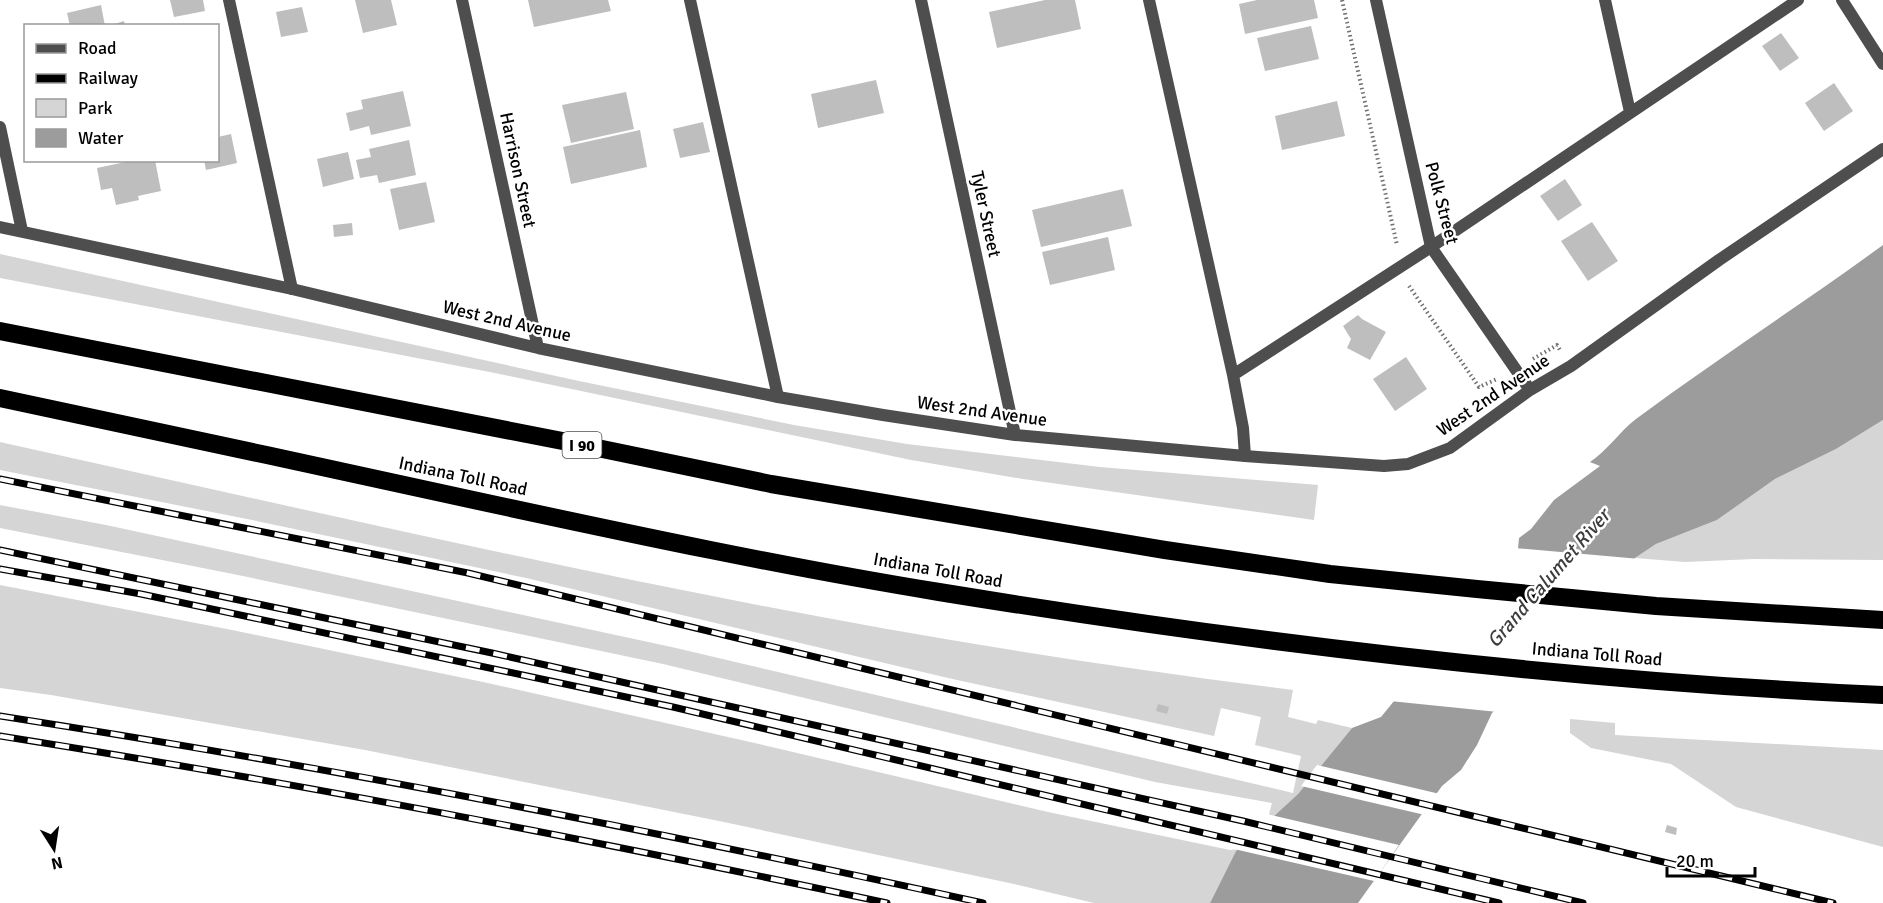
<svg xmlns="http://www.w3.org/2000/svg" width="1883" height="903" viewBox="0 0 1883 903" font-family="Signika,sans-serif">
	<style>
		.green { fill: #d5d5d5 }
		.water { fill: #9c9c9c }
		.pier { fill: #fff }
		.building { fill: #bebebe }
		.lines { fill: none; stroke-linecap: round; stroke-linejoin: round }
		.path { stroke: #707070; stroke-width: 4; stroke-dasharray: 1.5 3; stroke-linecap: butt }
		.lane { stroke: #4e4e4e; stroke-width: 12 }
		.street { stroke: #4e4e4e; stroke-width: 12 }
		.highway { stroke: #000; stroke-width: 18 }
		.rail-casing { stroke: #000; stroke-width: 7 }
		.rail { stroke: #fff; stroke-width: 4.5; stroke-dasharray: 14; stroke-linecap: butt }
		.labels { text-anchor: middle; stroke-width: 5; stroke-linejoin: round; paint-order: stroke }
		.shield { fill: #fff; stroke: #4c4c4c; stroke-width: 1.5 }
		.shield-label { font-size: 16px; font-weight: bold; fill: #000 }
		.street-label { font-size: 18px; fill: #000; stroke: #fff }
		.water-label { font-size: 20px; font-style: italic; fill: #3d3d3d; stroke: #fff }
	</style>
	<rect width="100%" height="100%" fill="#fff"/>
	<path class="green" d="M 0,254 L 579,381 L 794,425 L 907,444 L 1100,467 L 1318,485 L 1314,520 L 1023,479 L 911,460 L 495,373 L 0,278 Z
		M 1883,420 L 1883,560 L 1754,559 L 1685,562 L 1635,558 L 1656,544 L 1717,520 L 1775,479 L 1836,449 Z
		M 0,442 C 295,507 590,576 887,629 C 1022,653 1157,673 1293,690 L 1288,717 L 1316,724 L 1318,720 L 1352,728 L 1298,794 L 1273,817 L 1269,814 L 1272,803 L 1155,782 L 663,664 L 233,574 L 0,528 L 0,505 L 106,525 L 676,648 L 1293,793 L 1301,756 L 1255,745 L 1261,717 L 1221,708 L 1214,736 L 948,678 L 526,578 L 252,520 L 0,470 Z
		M 0,585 L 232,630 L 483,682 L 759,744 L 1048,812 L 1230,850 L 1239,849 L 1236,851 L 1210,903 L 1094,903 L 1014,884 L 719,821 L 365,750 L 51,695 L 0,688 Z
		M 1570,719 L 1615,723 L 1615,735 L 1883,750 L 1883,847 L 1736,807 L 1671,764 L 1591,748 L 1570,733 Z"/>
	<path class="water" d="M 1883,245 L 1883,420 L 1836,449 L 1775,479 L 1717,520 L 1656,544 L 1635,558 L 1508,699 L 1492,713 L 1477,745 L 1461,770 L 1442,786 L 1358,903 L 1210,903 L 1236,851 L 1298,794 L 1352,728 L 1381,717 L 1518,549 L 1519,538 L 1531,529 L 1554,500 L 1600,466 L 1590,462 C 1608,450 1619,432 1636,419 C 1717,359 1802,304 1883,245 Z"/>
	<path class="pier" d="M 1514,548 L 1640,559 L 1511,701 L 1498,712 L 1390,701 Z
		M 1317,765 L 1440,794 L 1425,815 L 1301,786 Z
		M 1271,815 L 1399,845 L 1374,881 L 1234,849 Z"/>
	<path class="building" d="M 170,0 L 203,0 L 205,11 L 174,17 Z
		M 355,0 L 391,0 L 397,25 L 363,33 Z
		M 528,0 L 608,0 L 611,11 L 534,27 Z
		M 1045,0 L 1075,0 L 1081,29 L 997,48 L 989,12 Z
		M 1257,0 L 1314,0 L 1318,18 L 1245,34 L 1239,4 Z
		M 101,5 L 105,26 L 70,26 L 67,13 Z
		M 302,7 L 308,32 L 281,37 L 276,12 Z
		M 124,21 L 125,26 L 111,26 L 111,25 Z
		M 1311,26 L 1319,59 L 1265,71 L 1257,38 Z
		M 1781,33 L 1799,58 L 1780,71 L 1762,46 Z
		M 876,80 L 884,113 L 818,128 L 811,94 Z
		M 1834,83 L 1853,111 L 1824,131 L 1805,103 Z
		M 403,91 L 411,126 L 371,135 L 369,126 L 350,131 L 346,113 L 363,109 L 361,100 Z
		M 626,92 L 634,129 L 571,143 L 562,105 Z
		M 1337,101 L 1345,136 L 1282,150 L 1275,116 Z
		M 703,122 L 710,152 L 680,158 L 673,129 Z
		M 640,130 L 647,167 L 571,184 L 563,147 Z
		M 231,134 L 237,163 L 206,170 L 204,160 L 218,160 L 218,137 Z
		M 409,140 L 416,175 L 379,183 L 377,175 L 360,178 L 356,160 L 371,157 L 369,149 Z
		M 348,152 L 354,179 L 323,187 L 317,159 Z
		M 135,160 L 155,160 L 161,191 L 138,196 L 139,200 L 116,205 L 112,188 L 101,190 L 97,168 Z
		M 1565,179 L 1582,205 L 1558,221 L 1540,196 Z
		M 426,182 L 435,222 L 399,230 L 390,189 Z
		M 1123,189 L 1132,226 L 1041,247 L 1032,210 Z
		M 1592,222 L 1618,261 L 1588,281 L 1561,241 Z
		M 352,223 L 353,235 L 334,237 L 333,225 Z
		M 1108,237 L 1115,270 L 1050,285 L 1042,252 Z
		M 1358,315 L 1362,319 L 1386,332 L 1370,360 L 1347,348 L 1351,339 L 1343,326 Z
		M 1406,357 L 1427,389 L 1395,411 L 1373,379 Z
		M 1158,704 L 1169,707 L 1167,714 L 1156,711 Z
		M 1667,825 L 1677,828 L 1676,835 L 1665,832 Z"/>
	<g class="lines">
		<path class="path" d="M 1342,0 L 1397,245
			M 1409,286 L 1479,387 L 1497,379
			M 1533,359 L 1557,345 L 1560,350"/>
		<path class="lane" d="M 229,0 L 292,289
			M 690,0 L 778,397
			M 1149,0 L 1233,375
			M 1605,0 L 1630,112
			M 1245,456 L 1243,428 L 1233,375 L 1431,247 L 1798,0"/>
		<path class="street" d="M 462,0 L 538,348
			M 921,0 L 1015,435
			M 1376,0 L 1431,247 L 1530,390
			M 1842,0 L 1883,64
			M 0,127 L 22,231
			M 0,227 L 292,289 L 538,348 L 778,397 L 883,415 L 1015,435 L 1245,456 L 1384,466 L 1408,464 L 1450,448 L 1530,390 L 1571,366 L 1719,260 L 1883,149"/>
		<path class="highway" d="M 0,331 L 583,445 L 771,484 L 1165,550 L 1330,574 L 1477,589 L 1656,606 L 1883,620
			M 0,398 C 159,432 319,466 478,501 C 631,534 785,567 939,592 C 1252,643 1567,681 1883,695"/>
		<defs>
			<path id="rail" d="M 0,479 L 468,573 L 1833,903
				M 0,550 L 492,653 L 1243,821 L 1583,903
				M 0,569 L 141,594 L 673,707 L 1499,903
				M 0,716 C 330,767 657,831 983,903
				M 0,736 C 298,783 593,840 887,903"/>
		</defs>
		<use href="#rail" class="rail-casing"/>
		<use href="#rail" class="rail"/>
	</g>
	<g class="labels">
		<rect class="shield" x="562.5" y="432" width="39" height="26" rx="4.5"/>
		<g class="shield-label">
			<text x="582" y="451">I 90</text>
		</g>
		<g class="street-label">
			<text transform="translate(518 170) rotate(78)" y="6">Harrison Street</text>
			<text transform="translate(1442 203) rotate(75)" y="6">Polk Street</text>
			<text transform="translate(986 214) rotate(78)" y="6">Tyler Street</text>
			<text transform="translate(507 321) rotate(13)" y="6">West 2nd Avenue</text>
			<text transform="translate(1493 395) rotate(-34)" y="6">West 2nd Avenue</text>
			<text transform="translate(982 411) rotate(8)" y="6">West 2nd Avenue</text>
			<text transform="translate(463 476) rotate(12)" y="6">Indiana Toll Road</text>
			<text transform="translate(938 570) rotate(10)" y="6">Indiana Toll Road</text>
			<text transform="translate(1597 654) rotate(5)" y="6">Indiana Toll Road</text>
		</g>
		<g class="water-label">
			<text transform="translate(1548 578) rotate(-49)" y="7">Grand Calumet River</text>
		</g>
	</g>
	<rect x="24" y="24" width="195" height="138" fill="#ffffff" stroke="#999999" stroke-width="1.5"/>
	<rect x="36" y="44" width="30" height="9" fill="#4e4e4e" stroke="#999999" stroke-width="1.5"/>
	<text x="78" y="54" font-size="18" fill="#000000">Road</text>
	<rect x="36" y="74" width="30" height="9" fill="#000000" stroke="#999999" stroke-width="1.5"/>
	<text x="78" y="84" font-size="18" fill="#000000">Railway</text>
	<rect x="36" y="99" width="30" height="18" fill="#d5d5d5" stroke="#999999" stroke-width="1.5"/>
	<text x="78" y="114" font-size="18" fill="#000000">Park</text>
	<rect x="36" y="129" width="30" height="18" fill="#9c9c9c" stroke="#999999" stroke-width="1.5"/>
	<text x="78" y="144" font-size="18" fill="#000000">Water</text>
	<g transform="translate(54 849) rotate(168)" stroke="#ffffff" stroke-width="4.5" paint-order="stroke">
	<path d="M0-4.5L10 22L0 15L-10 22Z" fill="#000000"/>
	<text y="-9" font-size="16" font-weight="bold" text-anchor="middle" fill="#000000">N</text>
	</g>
	<path d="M1667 867v9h88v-9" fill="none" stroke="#000000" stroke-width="3"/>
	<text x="1676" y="867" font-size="18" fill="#000000" stroke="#ffffff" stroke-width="4.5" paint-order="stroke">20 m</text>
</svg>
